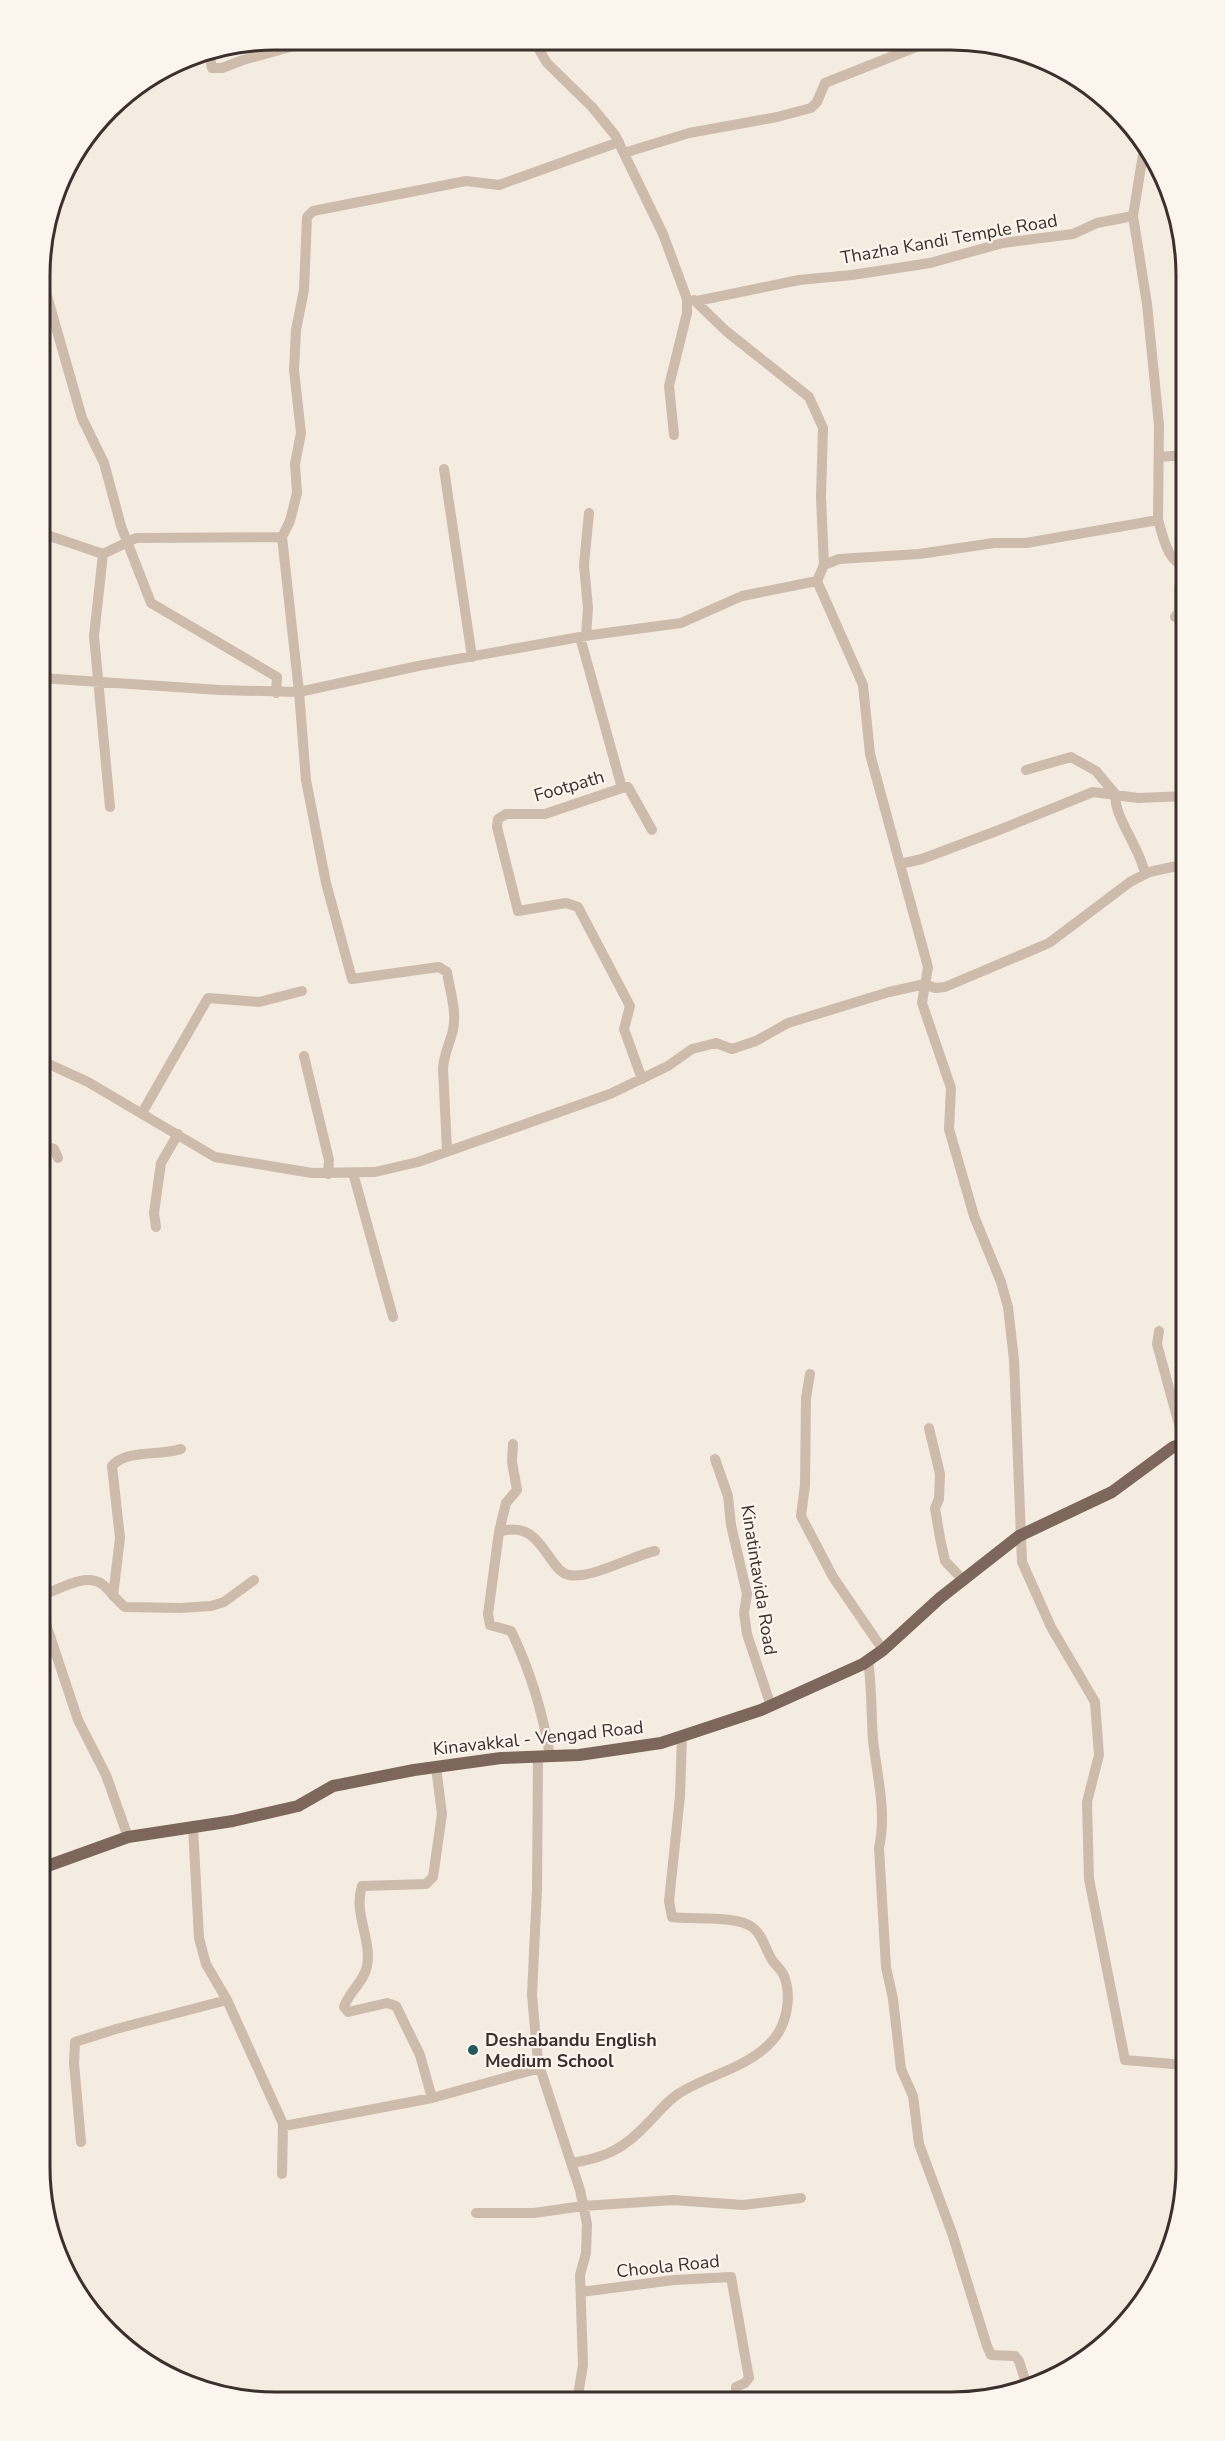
<svg xmlns="http://www.w3.org/2000/svg" width="1225" height="2441" viewBox="0 0 1225 2441" font-family="'Nunito Sans',sans-serif">
	<style>
		.lines { fill: none; stroke-linecap: round; stroke-linejoin: round }
		.minor { stroke: #cdbbac; stroke-width: 10 }
		.major { stroke: #7d675c; stroke-width: 12 }
		.poi-dot { fill: #1f5a5e; stroke: #fbf5ee; stroke-width: 2 }
		.labels { text-anchor: middle; stroke-width: 4.5; stroke-linejoin: round; paint-order: stroke }
		.street-label { font-size: 18px; fill: #3b302b; stroke: #fbf5ee }
		.poi-label { font-size: 18px; font-weight: bold; fill: #3b302b; stroke: #fbf5ee; text-anchor: start }
		.rim { fill: none; stroke: #3b302b; stroke-width: 3 }
	</style>
	<rect width="100%" height="100%" fill="#f4ebe1"/>
	<g class="lines">
		<path class="minor" d="M 534,41 L 547,63 L 592,107 L 615,135 L 663,234 L 687,299 L 687,313 L 669,386 L 674,435
			M 209,52 L 212,68 L 222,68 L 243,60 L 319,39
			M 624,153 L 689,133 L 777,117 L 811,108 L 817,102 L 825,83 L 926,43
			M 41,275 L 82,418 L 104,463 L 121,526 L 151,603 L 277,677 L 276,693
			M 694,300 L 726,331 L 809,397 L 823,428 L 821,497 L 824,565
			M 697,301 L 799,280 L 852,275 L 930,263 L 1003,243 L 1073,234 L 1097,223 L 1133,216
			M 1159,457 L 1186,455
			M 444,469 L 472,657
			M 1158,520 C 1163,535 1167,563 1186,566
			M 41,533 L 103,554 L 136,538 L 282,537
			M 103,554 L 94,636 L 110,807
			M 817,581 L 824,565 L 839,559 L 919,554 L 994,543 L 1026,543 L 1158,520 L 1159,425 L 1147,304 L 1133,216 L 1145,142
			M 1175,617 L 1179,612 L 1179,587 L 1185,565
			M 586,636 L 588,608 L 584,565 L 589,513
			M 580,637 L 622,788 L 628,787 L 652,830
			M 41,678 L 220,690 L 299,692 L 418,666 L 591,635 L 681,623 L 742,596 L 817,581 L 863,685 L 870,754 L 928,967 L 922,1003 L 951,1088 L 949,1129 L 974,1216 L 1001,1282 L 1008,1307 L 1014,1360 L 1022,1562 L 1051,1627 L 1095,1702 L 1099,1755 L 1087,1802 L 1089,1879 L 1125,2060 L 1185,2065
			M 1026,770 L 1071,757 L 1096,771 L 1116,795 C 1112,814 1141,849 1145,874
			M 622,788 L 545,814 L 506,814 L 498,819 L 497,827 L 518,911 L 566,903 L 578,907 L 630,1006 L 624,1029 L 642,1079
			M 900,864 L 922,859 L 999,830 L 1093,792 L 1138,798 L 1186,796
			M 304,1056 L 329,1160 L 328,1174
			M 40,1060 L 88,1082 L 215,1157 L 312,1173 L 375,1172 L 418,1162 L 610,1094 L 668,1066 L 692,1049 L 716,1043 L 732,1049 L 756,1041 L 788,1023 L 889,992 L 925,984 L 935,988 L 945,987 L 1049,943 L 1130,882 L 1149,872 L 1186,864
			M 142,1113 L 208,998 L 259,1002 L 302,991
			M 40,1144 L 54,1149 L 58,1158
			M 447,1150 L 443,1068 C 444,1054 450,1043 453,1030 C 457,1011 450,992 447,972 L 439,967 L 352,979 L 326,883 L 306,780 L 299,692 L 282,537 L 290,521 L 297,493 L 295,464 L 301,433 L 294,370 L 296,330 L 304,290 L 307,217 L 313,211 L 466,181 L 499,185 L 619,142
			M 353,1173 L 393,1317
			M 156,1227 L 154,1213 L 161,1163 L 178,1134
			M 1159,1331 L 1157,1344 L 1184,1443
			M 810,1374 L 806,1398 L 805,1485 L 801,1516 L 833,1577 L 883,1650
			M 929,1428 L 940,1474 L 939,1499 L 935,1508 L 940,1538 L 945,1561 L 963,1580
			M 715,1459 L 728,1496 L 731,1525 L 747,1594 L 744,1613 L 747,1634 L 771,1706
			M 499,1532 L 506,1503 L 517,1490 L 512,1462 L 513,1444
			M 40,1596 C 57,1591 84,1572 102,1584 C 110,1590 117,1601 125,1607 L 181,1608 L 211,1606 L 224,1602 L 254,1580
			M 113,1596 L 120,1538 L 112,1466 C 126,1449 162,1456 181,1449
			M 40,1606 L 78,1720 L 106,1775 L 128,1837
			M 868,1660 C 872,1687 871,1713 873,1740 C 877,1776 887,1812 879,1848 L 886,1967 L 893,1999 L 901,2069 L 913,2096 L 919,2144 L 952,2233 L 987,2346 L 991,2355 L 1015,2356 L 1019,2361 L 1028,2389
			M 550,1756 C 543,1714 530,1670 511,1631 L 490,1625 L 488,1614 L 499,1532 C 542,1517 547,1571 569,1575 C 592,1579 632,1556 655,1551
			M 538,1757 L 537,1889 L 532,1995 L 538,2062 L 580,2190 L 587,2224 L 586,2253 L 580,2275 L 583,2365 L 577,2401
			M 193,1827 L 199,1938 L 206,1964 L 227,2000 L 284,2126 L 432,2098 L 540,2068
			M 432,2098 L 420,2055 L 396,2006 L 387,2003 L 348,2012 L 344,2007 C 349,1992 364,1982 367,1966 C 372,1939 353,1913 362,1886 L 426,1884 L 433,1877 L 442,1814 L 436,1767
			M 81,2142 L 74,2063 L 75,2042 L 116,2029 L 227,2000
			M 571,2163 C 606,2158 625,2148 649,2122 C 659,2112 666,2102 678,2094 C 707,2075 749,2068 773,2040 C 787,2024 792,1996 784,1976 C 782,1969 774,1965 771,1958 C 765,1948 762,1934 752,1927 C 736,1915 692,1920 672,1917 L 669,1901 L 680,1796 L 682,1736
			M 282,2174 L 283,2125
			M 476,2213 L 534,2213 L 583,2206 L 673,2200 L 743,2205 L 801,2198
			M 581,2292 L 674,2280 L 731,2277 L 749,2378 L 745,2383 L 736,2387 L 736,2401"/>
		<path class="major" d="M 39,1869 L 128,1837 L 233,1821 L 298,1806 L 333,1786 L 414,1770 L 501,1758 L 579,1755 L 661,1743 L 761,1710 L 863,1664 L 883,1650 L 940,1598 L 1019,1536 L 1112,1492 L 1173,1447 L 1186,1443"/>
	</g>
	<circle class="poi-dot" cx="473" cy="2050" r="6"/>
	<g class="labels">
		<g class="street-label">
			<text transform="translate(949 239) rotate(-10)" y="6">Thazha Kandi Temple Road</text>
			<text transform="translate(569 786) rotate(-16)" y="6">Footpath</text>
			<text transform="translate(759 1580) rotate(81)" y="6">Kinatintavida Road</text>
			<text transform="translate(538 1738) rotate(-6)" y="6">Kinavakkal - Vengad Road</text>
			<text transform="translate(668 2266) rotate(-6)" y="6">Choola Road</text>
		</g>
		<g class="poi-label">
			<text x="485" y="2046">Deshabandu English<tspan x="485" dy="21">Medium School</tspan></text>
		</g>
	</g>
	<path d="M0 0H1225V2441H0ZM275 50H951A225 225 0 0 1 1176 275V2167A225 225 0 0 1 951 2392H275A225 225 0 0 1 50 2167V275A225 225 0 0 1 275 50Z" fill="#fbf5ee" fill-rule="evenodd"/>
	<path class="rim" d="M275 50H951A225 225 0 0 1 1176 275V2167A225 225 0 0 1 951 2392H275A225 225 0 0 1 50 2167V275A225 225 0 0 1 275 50Z"/>
</svg>
